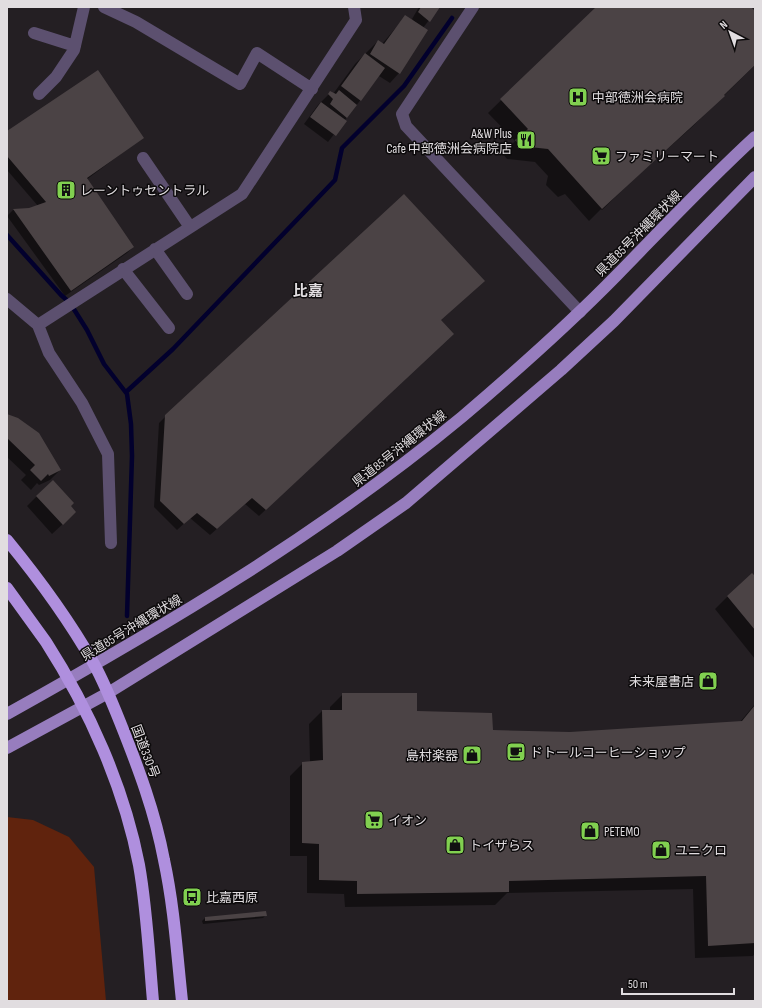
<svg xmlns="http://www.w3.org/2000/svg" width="762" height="1008" viewBox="0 0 762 1008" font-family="'Sofia Sans Condensed','Noto Sans JP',sans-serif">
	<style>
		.green { fill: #60230d }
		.shadow { fill: #0007 }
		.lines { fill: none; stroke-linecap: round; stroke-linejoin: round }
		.stream { stroke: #02002d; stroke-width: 4.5 }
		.building { fill: #4b4345 }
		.minor { stroke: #5c506f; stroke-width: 12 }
		.major { stroke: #977dbe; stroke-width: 12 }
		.highway { stroke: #af8fde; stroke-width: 12 }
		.labels { text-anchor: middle; stroke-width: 3; stroke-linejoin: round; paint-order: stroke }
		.poi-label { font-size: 13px; fill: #e1dde0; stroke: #0c0a0b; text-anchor: start }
		.street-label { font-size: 13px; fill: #e1dde0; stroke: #0c0a0b }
		.quarter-label { font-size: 15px; font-weight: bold; fill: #e1dde0; stroke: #0c0a0b }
	</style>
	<rect width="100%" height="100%" fill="#241f23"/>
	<path class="green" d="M 7,817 L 33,820 L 69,837 L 94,867 L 106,1001 L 7,1001 Z"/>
	<path class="shadow" d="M 419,7 L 439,7 L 423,28 L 399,73 L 390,83 L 379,76 L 328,142 L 304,124 L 318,105 L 331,92 L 333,94 L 355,64 L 378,41 L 382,44 L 405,17 L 415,23 L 412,19 Z
		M 597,7 L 750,7 L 755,12 L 755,65 L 692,127 L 633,180 L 602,210 L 601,209 L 589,221 L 565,194 L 558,197 L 546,185 L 548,176 L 535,162 L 507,159 L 503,154 L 515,141 L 488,113 Z
		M 7,132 L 142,138 L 86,180 L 133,247 L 127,253 L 65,296 L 7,216 L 13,210 L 29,209 L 38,206 L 7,170 Z
		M 440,320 L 446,340 L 259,516 L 245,504 L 210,535 L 190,518 L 177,530 L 154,507 L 159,423 L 166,416 Z
		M 7,415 L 60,470 L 50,480 L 39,485 L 37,483 L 31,490 L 21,480 L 26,475 L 7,457 Z
		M 37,496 L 70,506 L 65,522 L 52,534 L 27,506 Z
		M 755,577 L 755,659 L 715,609 L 728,596 Z
		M 343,694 L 492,731 L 570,733 L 740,722 L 755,704 L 755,953 L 753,956 L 695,958 L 693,889 L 507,893 L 495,905 L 345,907 L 344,894 L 307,893 L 307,856 L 290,856 L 290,776 L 303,763 L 310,762 L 309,724 L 322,711 L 330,711 L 330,707 Z
		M 266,915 L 263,918 L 203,924 L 202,921 L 205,918 Z"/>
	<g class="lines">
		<path class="stream" d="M 7,235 L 61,295 L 70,303 L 87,330 L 104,364 L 127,394 L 131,424 L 132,456 L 127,616
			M 126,392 L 173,349 L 335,180 L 342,148 L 404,86 L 452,18"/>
	</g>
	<path class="building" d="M 421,7 L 440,7 L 430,22 L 418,12 Z
		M 596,7 L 751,7 L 755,11 L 755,65 L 724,95 L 725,96 L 602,209 L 548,149 L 520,146 L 515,140 L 528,129 L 500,99 Z
		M 405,15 L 428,30 L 400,74 L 370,54 L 378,40 L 384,44 Z
		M 365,53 L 385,68 L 361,101 L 341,86 Z
		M 98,70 L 144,138 L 87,178 L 134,247 L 71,291 L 13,209 L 29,208 L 46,202 L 7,156 L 7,131 Z
		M 339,90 L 357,105 L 347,118 L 330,104 L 333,99 L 328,94 L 330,91 L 336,94 Z
		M 321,102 L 347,121 L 336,136 L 310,117 Z
		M 404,194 L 485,281 L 441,320 L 454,334 L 266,510 L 252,498 L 217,529 L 197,513 L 184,524 L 160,501 L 165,415 Z
		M 7,414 L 18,418 L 39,433 L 61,470 L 49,476 L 48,474 L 41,481 L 30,470 L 35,465 L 7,438 Z
		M 53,480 L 74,503 L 71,506 L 76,512 L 63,525 L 36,496 Z
		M 752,573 L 755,576 L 755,630 L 727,596 Z
		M 342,693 L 417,693 L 417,711 L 492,713 L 493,730 L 570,732 L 742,721 L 755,705 L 755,943 L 708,946 L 706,876 L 509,881 L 509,892 L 357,894 L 357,881 L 319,880 L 319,844 L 302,843 L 302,762 L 323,760 L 322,710 L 342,710 Z
		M 266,911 L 267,916 L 205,921 L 205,917 Z"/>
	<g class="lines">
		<path class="minor" d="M 104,7 L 136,22 L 240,84 L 257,53 L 312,89
			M 473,7 L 402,114 L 406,126 L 580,312
			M 34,33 L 75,46
			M 39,94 L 56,77 L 74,50 L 84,7
			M 143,158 L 190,227
			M 155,249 L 187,294
			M 123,269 L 169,328
			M 7,299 L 38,325 L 49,353 L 82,403 L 108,454 L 111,543
			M 38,325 L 242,194 L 356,20 L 354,7"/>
		<path class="major" d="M 7,714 C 165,626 322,533 462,417 C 515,372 568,325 617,275 C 662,229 707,181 755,137
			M 7,748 L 108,693 L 337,551 L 406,503 L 561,370 L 614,321 L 755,177"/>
		<path class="highway" d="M 7,540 C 39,579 69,620 94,664 C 104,682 112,702 120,722 C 138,767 155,812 164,860 C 174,906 177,954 182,1001
			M 7,588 C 20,606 33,624 46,642 C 89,709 124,787 139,865 C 147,910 149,956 153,1001"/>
	</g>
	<defs>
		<symbol id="hospital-square" viewBox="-11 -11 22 22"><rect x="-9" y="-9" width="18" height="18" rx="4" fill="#81d050" stroke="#0c0a0b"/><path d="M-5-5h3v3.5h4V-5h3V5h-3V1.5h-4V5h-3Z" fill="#111"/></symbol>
		<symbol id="restaurant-square" viewBox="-11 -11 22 22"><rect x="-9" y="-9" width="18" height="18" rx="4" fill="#81d050" stroke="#0c0a0b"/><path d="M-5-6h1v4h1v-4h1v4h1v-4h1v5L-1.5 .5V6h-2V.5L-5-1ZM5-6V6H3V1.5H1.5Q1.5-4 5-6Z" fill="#111"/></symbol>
		<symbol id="supermarket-square" viewBox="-11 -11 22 22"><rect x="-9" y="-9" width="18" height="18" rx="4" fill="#81d050" stroke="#0c0a0b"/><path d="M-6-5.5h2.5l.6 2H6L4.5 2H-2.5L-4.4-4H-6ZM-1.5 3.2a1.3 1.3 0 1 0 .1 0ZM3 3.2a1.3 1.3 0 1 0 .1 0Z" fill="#111"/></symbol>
		<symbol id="building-square" viewBox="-11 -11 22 22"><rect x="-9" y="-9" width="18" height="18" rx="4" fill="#81d050" stroke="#0c0a0b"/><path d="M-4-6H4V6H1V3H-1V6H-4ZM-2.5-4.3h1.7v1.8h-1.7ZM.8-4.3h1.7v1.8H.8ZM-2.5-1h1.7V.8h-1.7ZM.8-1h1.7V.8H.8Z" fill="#111"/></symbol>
		<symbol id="shop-square" viewBox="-11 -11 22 22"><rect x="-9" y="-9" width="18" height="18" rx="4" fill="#81d050" stroke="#0c0a0b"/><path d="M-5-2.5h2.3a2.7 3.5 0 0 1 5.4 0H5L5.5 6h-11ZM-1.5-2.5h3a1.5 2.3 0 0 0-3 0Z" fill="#111"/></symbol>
		<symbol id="cafe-square" viewBox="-11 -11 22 22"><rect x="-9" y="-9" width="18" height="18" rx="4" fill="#81d050" stroke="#0c0a0b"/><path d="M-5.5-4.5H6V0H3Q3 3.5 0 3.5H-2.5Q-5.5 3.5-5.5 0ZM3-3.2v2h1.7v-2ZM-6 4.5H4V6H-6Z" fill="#111"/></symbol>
		<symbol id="bus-square" viewBox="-11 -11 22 22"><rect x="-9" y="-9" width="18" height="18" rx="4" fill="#81d050" stroke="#0c0a0b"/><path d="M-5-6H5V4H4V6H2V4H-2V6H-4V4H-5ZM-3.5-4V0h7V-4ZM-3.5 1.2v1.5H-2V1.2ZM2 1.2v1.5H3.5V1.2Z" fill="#111"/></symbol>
	</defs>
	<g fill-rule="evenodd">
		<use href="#hospital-square" x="567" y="86" width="22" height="22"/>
		<use href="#restaurant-square" x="515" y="129" width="22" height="22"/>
		<use href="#supermarket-square" x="590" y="145" width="22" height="22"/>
		<use href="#building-square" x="55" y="179" width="22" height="22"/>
		<use href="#shop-square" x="697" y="670" width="22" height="22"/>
		<use href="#cafe-square" x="505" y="741" width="22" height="22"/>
		<use href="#shop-square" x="461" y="744" width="22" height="22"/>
		<use href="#supermarket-square" x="363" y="809" width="22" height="22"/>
		<use href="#shop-square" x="579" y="820" width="22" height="22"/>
		<use href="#shop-square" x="444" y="834" width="22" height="22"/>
		<use href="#shop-square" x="650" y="839" width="22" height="22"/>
		<use href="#bus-square" x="181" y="886" width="22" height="22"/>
	</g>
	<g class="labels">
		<g class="poi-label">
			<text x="592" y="102">中部徳洲会病院</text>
			<text x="512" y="138" text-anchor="end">A&amp;W Plus<tspan x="512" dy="15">Cafe 中部徳洲会病院店</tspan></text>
			<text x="615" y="161">ファミリーマート</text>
			<text x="80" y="195">レーントゥセントラル</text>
			<text x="694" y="686" text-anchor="end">未来屋書店</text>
			<text x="530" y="757">ドトールコーヒーショップ</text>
			<text x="458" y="760" text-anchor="end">島村楽器</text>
			<text x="388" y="825">イオン</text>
			<text x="604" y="836">PETEMO</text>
			<text x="469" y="850">トイザらス</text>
			<text x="675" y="855">ユニクロ</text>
			<text x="206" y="902">比嘉西原</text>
		</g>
		<g class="street-label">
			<text transform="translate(638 233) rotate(-45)" y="5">県道85号沖縄環状線</text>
			<text transform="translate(399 448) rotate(-38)" y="5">県道85号沖縄環状線</text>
			<text transform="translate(131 627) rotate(-31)" y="5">県道85号沖縄環状線</text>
			<text transform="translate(146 751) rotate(69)" y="5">国道330号</text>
		</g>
		<g class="quarter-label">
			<text x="308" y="296">比嘉</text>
		</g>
	</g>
	<rect width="762" height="1008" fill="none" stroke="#e1dde0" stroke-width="16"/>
	<g transform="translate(730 32) rotate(319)" stroke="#0c0a0b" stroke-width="3" paint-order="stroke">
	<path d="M0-3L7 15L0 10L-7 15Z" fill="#e1dde0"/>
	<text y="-6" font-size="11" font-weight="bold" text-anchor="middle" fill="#e1dde0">N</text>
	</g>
	<path d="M622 988v6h112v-6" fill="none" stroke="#e1dde0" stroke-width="2"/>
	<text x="628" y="988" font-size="12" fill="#e1dde0" stroke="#0c0a0b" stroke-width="3" paint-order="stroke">50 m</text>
</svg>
